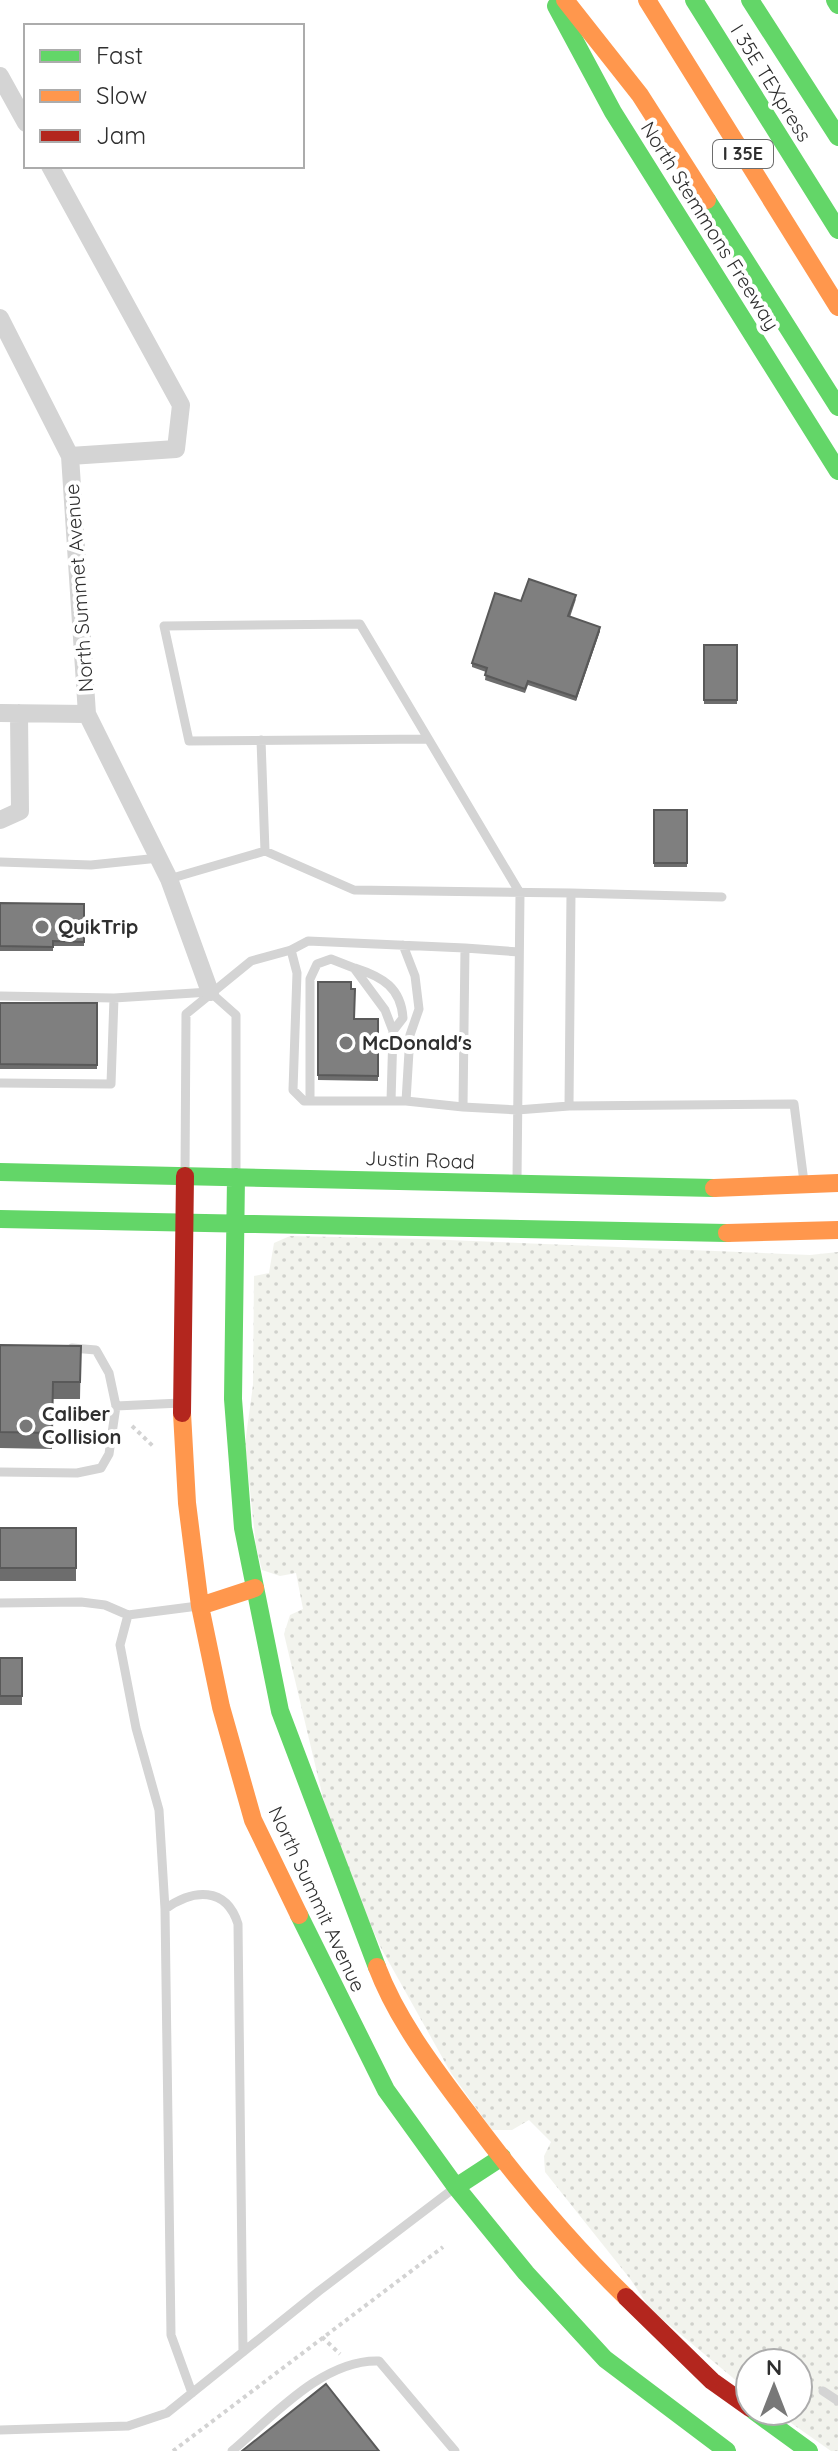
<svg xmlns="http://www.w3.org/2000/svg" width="838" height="2451" viewBox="0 0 838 2451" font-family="Quicksand,sans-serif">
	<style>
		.grass { fill: url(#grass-dots) }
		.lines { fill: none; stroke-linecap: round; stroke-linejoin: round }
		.path { stroke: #d3d3d3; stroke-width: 4; stroke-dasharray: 4 4; stroke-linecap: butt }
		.lane { stroke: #d4d4d4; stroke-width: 9 }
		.street { stroke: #d4d4d4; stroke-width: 18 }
		.fast { stroke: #63d668; stroke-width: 18 }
		.slow { stroke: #ff974d; stroke-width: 18 }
		.jam { stroke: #b3261e; stroke-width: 18 }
		.wall { fill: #6d6d6d }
		.shaded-wall { fill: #595959 }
		.building { fill: #7f7f7f; stroke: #595959; stroke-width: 2 }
		.poi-dot { fill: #787878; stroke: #fff; stroke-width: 3 }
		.labels { text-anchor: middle; stroke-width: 8; stroke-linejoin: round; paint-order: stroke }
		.shield { fill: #fff; stroke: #6d6d6d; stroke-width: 2 }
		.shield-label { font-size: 18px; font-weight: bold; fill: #2f2f2f }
		.street-label { font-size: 20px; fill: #2f2f2f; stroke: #fff }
		.poi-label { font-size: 20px; font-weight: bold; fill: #2f2f2f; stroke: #fff; text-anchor: start }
	</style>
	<defs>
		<pattern id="grass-dots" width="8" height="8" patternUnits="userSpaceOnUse" patternTransform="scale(2)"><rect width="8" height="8" fill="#f2f3ed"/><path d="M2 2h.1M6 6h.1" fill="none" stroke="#d0d1cc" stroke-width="1.8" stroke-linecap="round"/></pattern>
	</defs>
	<rect width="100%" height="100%" fill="#fff"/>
	<path class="grass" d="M 290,1236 L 424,1239 L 810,1255 L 838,1252 L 838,2451 L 831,2451 L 774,2411 L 798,2411 L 798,2363 L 750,2363 L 750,2392 L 650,2309 L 631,2280 L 545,2172 L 544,2156 L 551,2142 L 529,2120 L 512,2130 L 492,2130 L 451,2073 L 381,1948 L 334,1844 L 284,1634 L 290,1615 L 303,1609 L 296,1573 L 280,1576 L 262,1570 L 256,1546 L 245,1444 L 253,1385 L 254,1276 L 269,1273 L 274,1243 Z"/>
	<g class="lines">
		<path class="path" d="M 132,1426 L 155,1448
			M 322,2337 L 340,2354
			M 173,2451 L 443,2247"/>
		<path class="lane" d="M 428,739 L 189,741 L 164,626 L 360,624 L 520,893 L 517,1180
			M 261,740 L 265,851 L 354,890 L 571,893
			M 0,862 L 91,865 L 159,858
			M 169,879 L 265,851
			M 403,945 L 415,976 L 419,1009 L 410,1035 L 406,1101
			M 465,948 L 519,952
			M 291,950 L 297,973 L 293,1090 L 304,1101 L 406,1101 L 463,1107
			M 355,968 C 383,977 401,988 403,1018 L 393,1031
			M 0,996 L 114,998 L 210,992 L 236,1015 L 236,1177
			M 0,1083 L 111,1084 L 114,998
			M 310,1101 L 310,979 L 317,964 L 331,959 L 354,968 L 385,1010 L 393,1031 L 391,1101
			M 569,1106 L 571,893 L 722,897
			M 185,1176 L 186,1014 L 251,961 L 291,950 L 308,941 L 465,948 L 463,1107 L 517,1110 L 569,1106 L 794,1104 L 804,1182
			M 72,1348 L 96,1350 L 109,1373 L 116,1406 L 181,1403
			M 0,1472 L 77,1473 L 101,1468 L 109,1454 L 116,1406
			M 0,1603 L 81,1602 L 105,1605 L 128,1615 L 198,1606
			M 128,1615 L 120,1645 L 136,1728 L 159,1810 L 165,1909
			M 823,2391 L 838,2401
			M 192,2393 L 171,2335 L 165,1909 C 193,1889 226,1886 238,1924 L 243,2352
			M 0,2430 L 128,2426 L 167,2413 L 319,2291 L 453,2189
			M 232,2451 C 272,2417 323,2359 379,2361 L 455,2451"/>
		<path class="street" d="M 0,76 L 26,123
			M 50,166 L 181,405 L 176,449 L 70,456
			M 0,318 L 70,456 L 87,714 L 169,879 L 210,992
			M 0,713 L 87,714
			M 0,820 L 20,811 L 19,713"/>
		<path class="fast" d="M 694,0 L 838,230
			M 750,0 L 838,137
			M 835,0 L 838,5
			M 556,6 L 613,112 L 838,471
			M 707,200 L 838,407
			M 0,1172 L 714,1188
			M 236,1177 L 233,1399 L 243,1528 L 280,1711 L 377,1967
			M 0,1219 L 727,1233
			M 299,1915 L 386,2090 L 456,2187 L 526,2273 L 605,2359 L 727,2451
			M 456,2187 L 502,2157
			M 754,2411 L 809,2451"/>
		<path class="slow" d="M 565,0 L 640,95 L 707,200
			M 647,0 L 838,307
			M 714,1188 L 838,1183
			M 727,1233 L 838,1230
			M 182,1413 L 187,1503 L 200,1606 L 221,1707 L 253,1820 L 299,1915
			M 200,1606 L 255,1588
			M 377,1967 C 397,2020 434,2068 467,2112 C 516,2178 567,2240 626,2297"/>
		<path class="jam" d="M 182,1413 L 185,1176
			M 626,2297 L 712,2381 L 750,2408"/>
	</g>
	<path class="wall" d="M 576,599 L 570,617 L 600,631 L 576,701 L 528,685 L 525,693 L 485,680 L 486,672 L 472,667 L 472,663 Z
		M 704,645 L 737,645 L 737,704 L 704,704 Z
		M 654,810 L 687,810 L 687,867 L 654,867 Z
		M 0,903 L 84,904 L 84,946 L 53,946 L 53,951 L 0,951 Z
		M 318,982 L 351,989 L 354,1019 L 378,1019 L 378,1081 L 318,1080 Z
		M 0,1003 L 97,1003 L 97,1069 L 0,1069 Z
		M 0,1345 L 81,1346 L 80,1399 L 53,1399 L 52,1449 L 0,1448 Z
		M 0,1528 L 76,1528 L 76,1581 L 0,1581 Z
		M 0,1658 L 22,1658 L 22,1705 L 0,1705 Z"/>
	<path class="shaded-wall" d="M 600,627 L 600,631 L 576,701 L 576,697 Z"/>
	<path class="building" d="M 529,579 L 576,595 L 568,616 L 600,627 L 576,697 L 528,681 L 525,689 L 485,675 L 487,668 L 472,663 L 495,593 L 521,601 Z
		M 704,645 L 737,645 L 737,700 L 704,700 Z
		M 654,810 L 687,810 L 687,863 L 654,863 Z
		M 0,903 L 84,904 L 84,942 L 53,941 L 53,947 L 0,946 Z
		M 318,982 L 351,982 L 351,989 L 355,989 L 354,1019 L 378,1019 L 378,1076 L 318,1075 Z
		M 0,1003 L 97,1003 L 97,1065 L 0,1064 Z
		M 0,1345 L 81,1346 L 80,1382 L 53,1382 L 52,1433 L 0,1432 Z
		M 0,1528 L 76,1528 L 76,1568 L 0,1568 Z
		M 0,1658 L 22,1658 L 22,1696 L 0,1696 Z
		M 326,2384 L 379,2451 L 242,2451 Z"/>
	<g class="poi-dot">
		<circle cx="42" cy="927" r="8"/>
		<circle cx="346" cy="1043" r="8"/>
		<circle cx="26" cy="1426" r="8"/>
	</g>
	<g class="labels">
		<rect class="shield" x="713" y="140" width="60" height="28" rx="6"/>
		<g class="shield-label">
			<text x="743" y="160">I 35E</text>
		</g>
		<g class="street-label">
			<text transform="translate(771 83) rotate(58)" y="7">I 35E TEXpress</text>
			<text transform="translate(710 226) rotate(58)" y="7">North Stemmons Freeway</text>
			<text transform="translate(79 588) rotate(-94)" y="7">North Summet Avenue</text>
			<text transform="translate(420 1160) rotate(2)" y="7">Justin Road</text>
			<text transform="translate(317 1899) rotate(65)" y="7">North Summit Avenue</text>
		</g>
		<g class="poi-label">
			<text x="58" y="934">QuikTrip</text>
			<text x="362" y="1050">McDonald's</text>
			<text x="42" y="1421">Caliber<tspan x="42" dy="23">Collision</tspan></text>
		</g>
	</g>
	<rect x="24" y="24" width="280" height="144" fill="#ffffff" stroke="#acacac" stroke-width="2"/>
	<rect x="40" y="50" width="40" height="12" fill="#63d668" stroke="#acacac" stroke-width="2"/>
	<text x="96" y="64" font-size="24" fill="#2f2f2f">Fast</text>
	<rect x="40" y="90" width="40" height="12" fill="#ff974d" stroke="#acacac" stroke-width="2"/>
	<text x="96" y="104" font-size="24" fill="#2f2f2f">Slow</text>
	<rect x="40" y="130" width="40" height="12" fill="#b3261e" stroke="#acacac" stroke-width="2"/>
	<text x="96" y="144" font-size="24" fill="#2f2f2f">Jam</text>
	<g transform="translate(774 2387)"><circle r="38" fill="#ffffff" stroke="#acacac" stroke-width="2"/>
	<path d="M0-6L14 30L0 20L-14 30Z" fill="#787878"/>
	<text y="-12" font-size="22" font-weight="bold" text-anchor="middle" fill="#2f2f2f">N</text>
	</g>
</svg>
